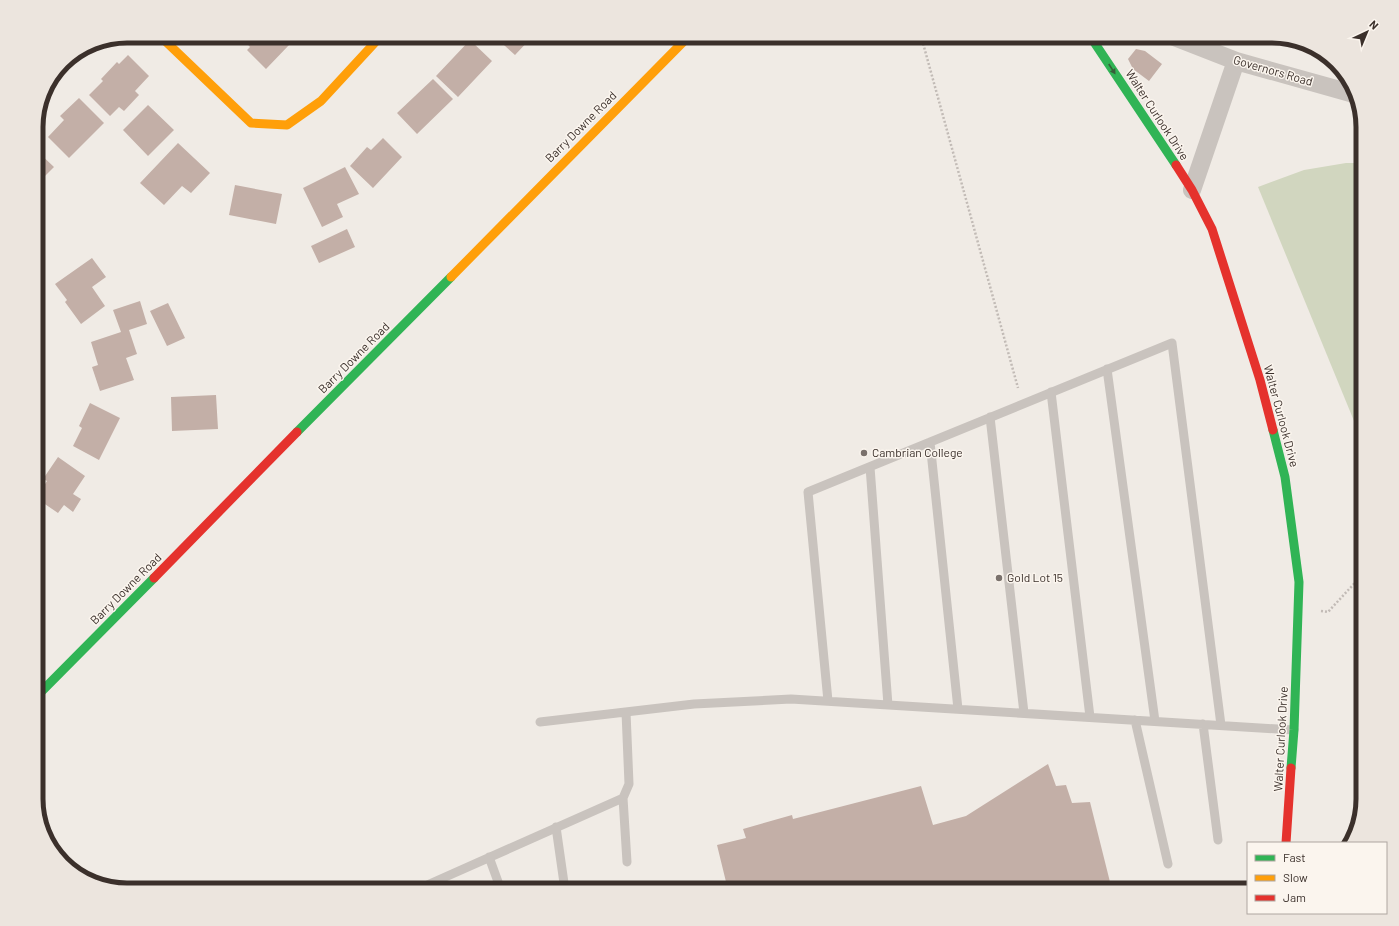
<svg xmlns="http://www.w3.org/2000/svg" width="1399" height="926" viewBox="0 0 1399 926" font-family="Barlow,sans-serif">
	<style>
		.green { fill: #d1d6bf }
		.building { fill: #c3afa7 }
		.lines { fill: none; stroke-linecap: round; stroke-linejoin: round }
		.path { stroke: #c2bbb6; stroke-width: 2.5; stroke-dasharray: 2 2; stroke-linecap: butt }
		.lane { stroke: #c9c3be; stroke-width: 9 }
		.street { stroke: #c9c3be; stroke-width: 18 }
		.fast { stroke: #30b455; stroke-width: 9 }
		.slow { stroke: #ff9f0a; stroke-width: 9 }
		.jam { stroke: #e5322d; stroke-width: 9 }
		.oneway { fill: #375e3a }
		.poi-dot { fill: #7a716c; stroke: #fbf5ee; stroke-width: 1.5 }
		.labels { text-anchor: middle; stroke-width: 3; stroke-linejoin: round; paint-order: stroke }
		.street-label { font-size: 12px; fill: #3b302b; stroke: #fbf5ee }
		.poi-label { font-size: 12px; fill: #3b302b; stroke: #fbf5ee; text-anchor: start }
		.rim { fill: none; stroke: #3b302b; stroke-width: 5 }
	</style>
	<rect width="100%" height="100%" fill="#f0ebe5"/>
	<path class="green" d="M 1346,163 L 1363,163 L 1363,439 L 1361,438 L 1258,187 L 1304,170 Z"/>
	<path class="building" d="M 240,36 L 281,36 L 290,44 L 266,69 L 247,50 L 250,47 Z
		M 494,36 L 533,36 L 515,55 Z
		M 470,40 L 492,61 L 458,97 L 436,76 Z
		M 1136,49 L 1145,51 L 1162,64 L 1149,81 L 1133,69 L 1128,59 Z
		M 128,55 L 149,76 L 135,91 L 139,95 L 124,111 L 119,107 L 110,116 L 89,95 L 103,81 L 101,79 L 117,62 L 119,64 Z
		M 433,79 L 453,99 L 417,134 L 397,113 Z
		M 79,98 L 104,123 L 69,158 L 48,137 L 64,120 L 60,116 Z
		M 148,105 L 174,130 L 148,156 L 123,130 Z
		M 383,138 L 402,157 L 373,188 L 350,166 L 367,147 L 371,150 Z
		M 178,143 L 210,173 L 191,193 L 182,186 L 164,205 L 140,183 Z
		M 36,150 L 54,167 L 36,185 Z
		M 345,167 L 359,194 L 337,204 L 343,217 L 322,227 L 303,188 Z
		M 235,185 L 282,194 L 276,224 L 229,215 Z
		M 347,229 L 355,247 L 319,263 L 311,246 Z
		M 92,258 L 106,277 L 92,287 L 105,306 L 81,324 L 65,302 L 67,300 L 55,284 Z
		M 140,301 L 147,324 L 129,330 L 137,354 L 126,358 L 134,380 L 100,391 L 92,367 L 98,365 L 91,342 L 121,332 L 113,310 Z
		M 168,303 L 185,338 L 167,346 L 150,311 Z
		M 216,395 L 218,429 L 172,431 L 171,397 Z
		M 90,403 L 120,418 L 99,460 L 73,446 L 82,428 L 79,426 Z
		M 58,457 L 85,476 L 73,494 L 81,499 L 73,512 L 64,505 L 58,513 L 36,498 L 47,481 L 43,479 Z
		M 36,525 L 40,529 L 36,533 Z
		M 1048,764 L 1056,786 L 1066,785 L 1072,803 L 1090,802 L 1112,890 L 728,890 L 717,845 L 746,838 L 743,829 L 792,815 L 793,819 L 921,786 L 933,825 L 966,816 Z"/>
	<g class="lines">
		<path class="path" d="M 921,36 L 1018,388
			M 1321,611 L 1328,612 L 1363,574"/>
		<path class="lane" d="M 1107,369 L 1155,721
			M 1051,392 L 1090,717
			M 990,417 L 1024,713
			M 930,442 L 958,709
			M 870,467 L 888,705
			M 828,701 L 808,492 L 1172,343 L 1221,725
			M 1135,720 L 1168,864
			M 540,722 L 694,704 L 791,699 L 1294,730
			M 1203,724 L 1218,840
			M 623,798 L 627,862
			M 556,827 L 564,883
			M 489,857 L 501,890
			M 416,890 L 623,798 L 629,784 L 626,712"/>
		<path class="street" d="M 1172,36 L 1236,61 L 1354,94
			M 1192,190 L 1236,61"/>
		<path class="fast" d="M 1090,36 L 1176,165
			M 1273,430 L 1285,477 L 1299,582 L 1294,730 L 1291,768
			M 297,432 L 451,277
			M 36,697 L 154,578"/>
		<path class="slow" d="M 160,36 L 251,123 L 287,125 L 321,101 L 381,36
			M 451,277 L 689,36"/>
		<path class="jam" d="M 1176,165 L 1192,190 L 1212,229 L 1260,380 L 1273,430
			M 154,578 L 297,432
			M 1286,843 L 1291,768"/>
	</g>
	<defs><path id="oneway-solid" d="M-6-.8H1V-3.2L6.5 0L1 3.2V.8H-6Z"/></defs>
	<use class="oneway" href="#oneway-solid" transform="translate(1112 69) rotate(57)"/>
	<g class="poi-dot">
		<circle cx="864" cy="453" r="4"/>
		<circle cx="999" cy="578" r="4"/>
	</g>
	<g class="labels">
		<g class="street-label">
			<text transform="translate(1273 71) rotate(16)" y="4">Governors Road</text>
			<text transform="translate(1157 115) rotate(57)" y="4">Walter Curlook Drive</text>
			<text transform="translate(581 127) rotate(-45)" y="4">Barry Downe Road</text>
			<text transform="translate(354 358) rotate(-45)" y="4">Barry Downe Road</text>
			<text transform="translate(1281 416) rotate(75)" y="4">Walter Curlook Drive</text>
			<text transform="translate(126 589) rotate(-45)" y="4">Barry Downe Road</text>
			<text transform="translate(1281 739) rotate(-87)" y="4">Walter Curlook Drive</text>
		</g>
		<g class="poi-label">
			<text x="872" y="457">Cambrian College</text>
			<text x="1007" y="582">Gold Lot 15</text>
		</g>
	</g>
	<path d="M0 0H1399V926H0ZM127 43H1272A84 84 0 0 1 1356 127V799A84 84 0 0 1 1272 883H127A84 84 0 0 1 43 799V127A84 84 0 0 1 127 43Z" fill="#ece5de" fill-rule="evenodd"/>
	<path class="rim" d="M127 43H1272A84 84 0 0 1 1356 127V799A84 84 0 0 1 1272 883H127A84 84 0 0 1 43 799V127A84 84 0 0 1 127 43Z"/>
	<rect x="1247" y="842" width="140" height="72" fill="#fbf5ee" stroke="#aea6a0"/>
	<rect x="1255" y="855" width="20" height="6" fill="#30b455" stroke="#aea6a0"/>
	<text x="1283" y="862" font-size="12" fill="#3b302b">Fast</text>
	<rect x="1255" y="875" width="20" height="6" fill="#ff9f0a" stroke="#aea6a0"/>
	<text x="1283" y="882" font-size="12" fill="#3b302b">Slow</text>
	<rect x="1255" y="895" width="20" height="6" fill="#e5322d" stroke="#aea6a0"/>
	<text x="1283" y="902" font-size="12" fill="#3b302b">Jam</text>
	<g transform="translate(1367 32) rotate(44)" stroke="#fbf5ee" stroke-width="3" paint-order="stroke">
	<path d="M0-3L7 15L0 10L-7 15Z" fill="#3b302b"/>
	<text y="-6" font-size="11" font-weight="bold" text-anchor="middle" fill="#3b302b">N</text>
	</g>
</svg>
